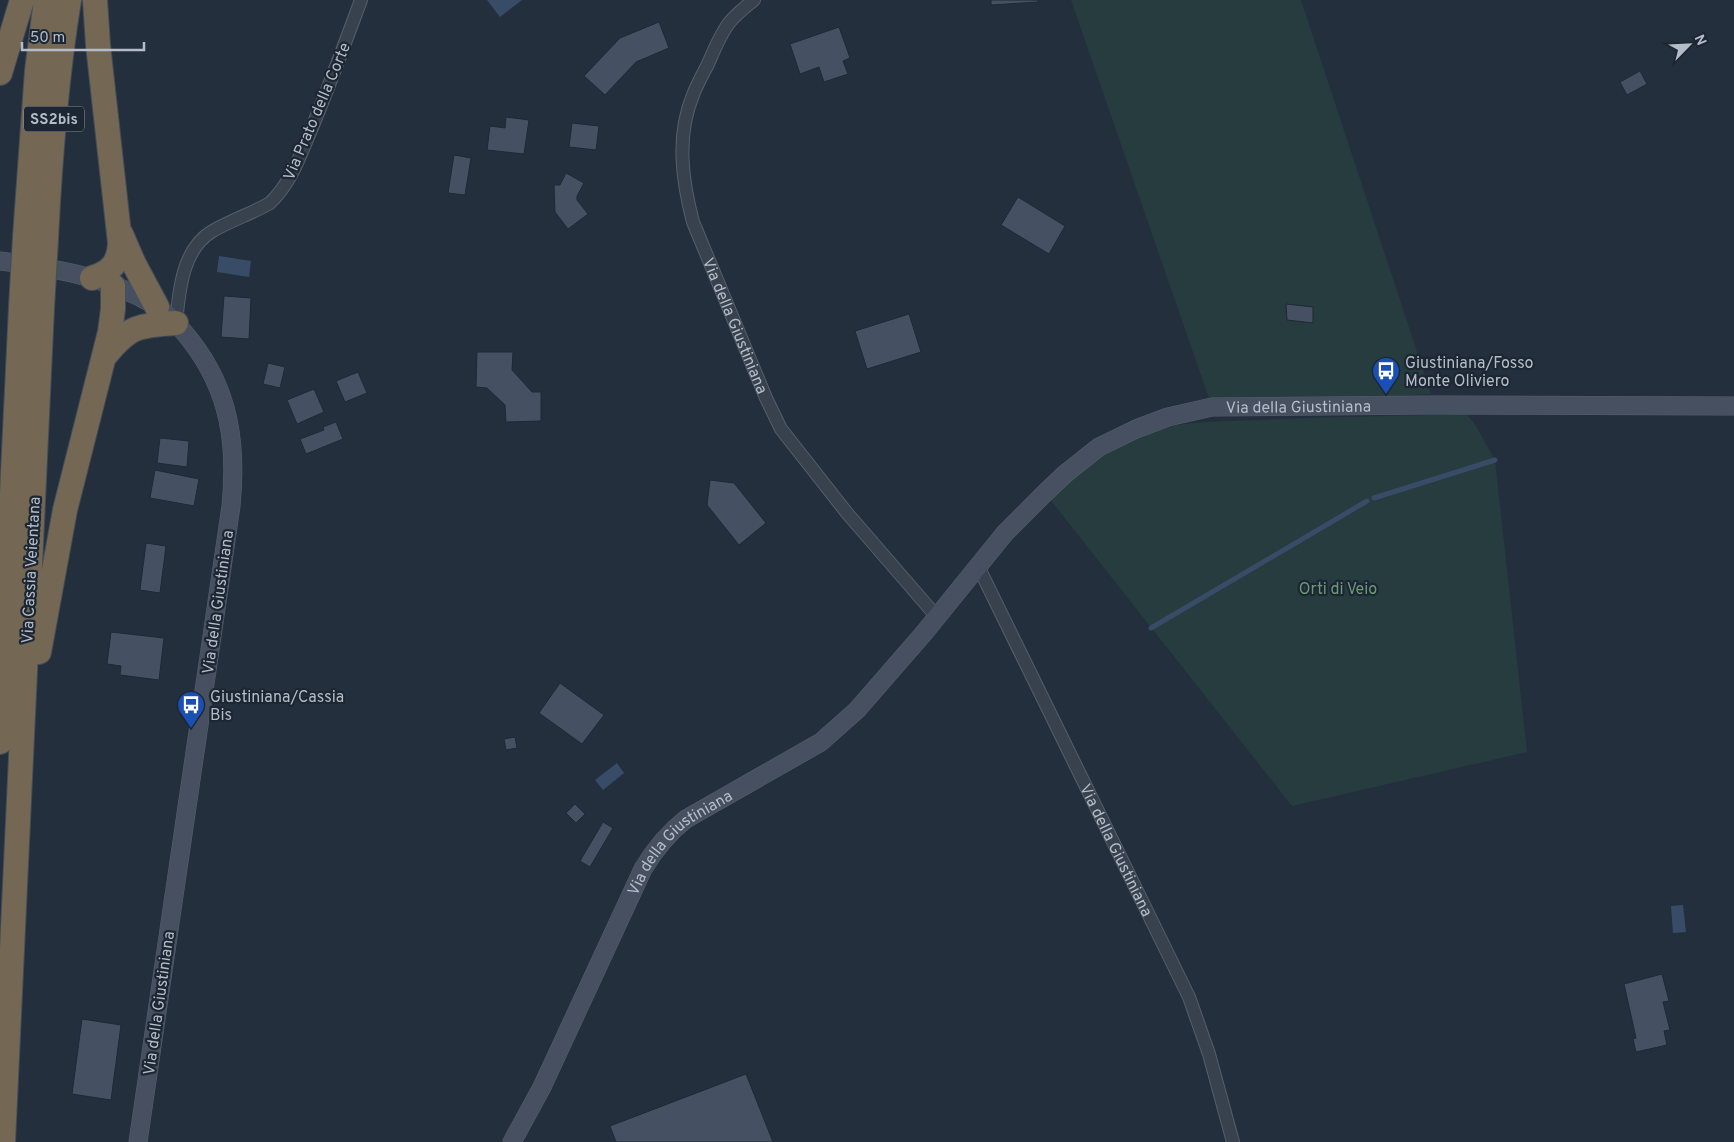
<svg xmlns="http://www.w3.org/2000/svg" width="1734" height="1142" viewBox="0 0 1734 1142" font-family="Overpass,sans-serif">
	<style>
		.green { fill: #263c3f }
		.water { fill: #394c67 }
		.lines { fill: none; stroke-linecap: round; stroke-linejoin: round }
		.stream { stroke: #394c67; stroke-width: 5 }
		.building { fill: #455162; stroke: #1f2835 }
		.street-casing { stroke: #565f6c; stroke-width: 14 }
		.secondary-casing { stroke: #565f6c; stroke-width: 19 }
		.highway-casing { stroke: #434c59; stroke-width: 26 }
		.street { stroke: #38414e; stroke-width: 12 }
		.secondary { stroke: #465061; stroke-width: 18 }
		.highway { stroke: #746855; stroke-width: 24 }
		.highway-bridge-casing { stroke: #434c59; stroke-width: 26; stroke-linecap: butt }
		.highway-bridge { stroke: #746855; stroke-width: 24 }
		.labels { text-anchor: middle; stroke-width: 4.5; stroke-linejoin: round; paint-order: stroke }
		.shield { fill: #1d2633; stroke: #878f9c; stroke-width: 1 }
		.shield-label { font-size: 15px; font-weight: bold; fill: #b4bcc9 }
		.street-label { font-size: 16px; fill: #b4bcc9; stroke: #1d2633 }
		.poi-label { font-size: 16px; fill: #b4bcc9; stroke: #1d2633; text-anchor: start }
		.park-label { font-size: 16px; fill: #6b9a76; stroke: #1d2633 }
	</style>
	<rect width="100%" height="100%" fill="#242f3e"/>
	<path class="green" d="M 1071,0 L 1301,0 L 1431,394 L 1212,407 Z
		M 1466,414 L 1474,423 L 1495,460 L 1527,752 L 1292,806 L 1045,493 L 1111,449 L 1148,434 L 1176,425 L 1206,422 L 1307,418 Z"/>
	<path class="water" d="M 487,0 L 522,0 L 500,17 Z
		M 219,256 L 251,261 L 249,277 L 217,272 Z
		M 617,763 L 624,773 L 603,790 L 595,780 Z
		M 1683,905 L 1686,932 L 1673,933 L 1671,906 Z"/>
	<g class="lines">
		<path class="stream" d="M 1374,498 L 1495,460
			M 1151,628 L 1367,501"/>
	</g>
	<path class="building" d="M 991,0 L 1038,0 L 1038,2 L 991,5 Z
		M 659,22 L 669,48 L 636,62 L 605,95 L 584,76 L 620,38 Z
		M 839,27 L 850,58 L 843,61 L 848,74 L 824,82 L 819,67 L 800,74 L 790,44 Z
		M 1640,71 L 1647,84 L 1627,95 L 1620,82 Z
		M 506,117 L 529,120 L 524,154 L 487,150 L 490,126 L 505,128 Z
		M 572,123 L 599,126 L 596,150 L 569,147 Z
		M 454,155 L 471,158 L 465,195 L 448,193 Z
		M 566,173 L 584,183 L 577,196 L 577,200 L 588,214 L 568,229 L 555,212 L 554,185 L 560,185 Z
		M 1018,197 L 1065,226 L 1049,254 L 1001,225 Z
		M 224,296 L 251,298 L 249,339 L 221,337 Z
		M 1286,304 L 1313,307 L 1313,323 L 1287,320 Z
		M 909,314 L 921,352 L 867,369 L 855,331 Z
		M 477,352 L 513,352 L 512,370 L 532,392 L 541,392 L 541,421 L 506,422 L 505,405 L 487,388 L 476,387 Z
		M 268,363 L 285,367 L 280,388 L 263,384 Z
		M 358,372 L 367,393 L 345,402 L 336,381 Z
		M 314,389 L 324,412 L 297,424 L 287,400 Z
		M 336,422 L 343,439 L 306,454 L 300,439 L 324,430 L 323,427 Z
		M 160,438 L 189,441 L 187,467 L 157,463 Z
		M 155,470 L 199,479 L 194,506 L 150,498 Z
		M 710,480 L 734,483 L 766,523 L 739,545 L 707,505 Z
		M 146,543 L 166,546 L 160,593 L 140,590 Z
		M 111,632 L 164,638 L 159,680 L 120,675 L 121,666 L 107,664 Z
		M 560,683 L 604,715 L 582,744 L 539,713 Z
		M 515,737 L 517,748 L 506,750 L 504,739 Z
		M 575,804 L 585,814 L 576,823 L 566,813 Z
		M 603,822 L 613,828 L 590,867 L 580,861 Z
		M 1662,974 L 1669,1001 L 1663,1002 L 1670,1030 L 1664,1031 L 1667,1045 L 1636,1052 L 1633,1039 L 1636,1038 L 1624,984 Z
		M 82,1019 L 121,1025 L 111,1100 L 72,1094 Z
		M 746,1074 L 773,1142 L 616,1142 L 610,1126 Z"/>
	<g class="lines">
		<defs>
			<g id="street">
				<path id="s1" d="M 754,0 C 745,7 736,14 729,23 C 720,35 714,50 708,64 C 703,74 697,84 693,95 C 676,136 682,180 693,222 L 766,398 L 781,429 L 847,513 L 937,617"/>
				<path d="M 176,323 C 179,292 182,250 211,232 C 229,221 251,214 270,203 C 291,183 300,156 311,130 C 329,87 345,43 361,0"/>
				<path id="s2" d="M 978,566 L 1189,997 L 1209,1054 L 1233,1142"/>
			</g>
			<g id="secondary">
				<path d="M 0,261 C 54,268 109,277 156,306 C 170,315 181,328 191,341 C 230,391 237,445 231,506 L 138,1142"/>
				<path id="s3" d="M 512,1142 L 542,1087 L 643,869 C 655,849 668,833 686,819 L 821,742 L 857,710 L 924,633 L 1005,533 L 1045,493 L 1065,474 L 1099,447 L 1136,429 L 1168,417 L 1212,407 L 1428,405 L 1734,406"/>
			</g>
			<path id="highway" d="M 0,73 L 22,0
				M 121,234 L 134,264 L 157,307
				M 25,237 L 37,71 L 46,0
				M 46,239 C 50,159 56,79 69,0
				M 92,278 C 111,272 119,263 120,243 L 98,45 L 95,0
				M 105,356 C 129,326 139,325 176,323
				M 39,652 L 65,510 L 110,332 L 113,309 L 113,286
				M 0,742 L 21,307
				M 3,1142 L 42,308"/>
		</defs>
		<use href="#street" class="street-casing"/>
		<use href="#secondary" class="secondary-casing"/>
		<use href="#highway" class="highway-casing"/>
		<use href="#street" class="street"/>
		<use href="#secondary" class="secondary"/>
		<use href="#highway" class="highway"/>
		<defs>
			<path id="highway-bridge" d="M 21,307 L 25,237
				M 42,308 L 46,239"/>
		</defs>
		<use href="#highway-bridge" class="highway-bridge-casing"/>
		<use href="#highway-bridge" class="highway-bridge"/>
	</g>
	<defs>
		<symbol id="bus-pin" viewBox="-11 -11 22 30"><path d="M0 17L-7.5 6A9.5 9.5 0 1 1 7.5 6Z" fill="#1a4fb4" stroke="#1d2633"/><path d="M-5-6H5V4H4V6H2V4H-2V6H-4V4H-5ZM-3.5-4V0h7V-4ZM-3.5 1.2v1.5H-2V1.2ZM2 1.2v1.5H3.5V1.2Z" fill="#fff"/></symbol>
	</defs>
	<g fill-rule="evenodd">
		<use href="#bus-pin" x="1370" y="355" width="32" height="43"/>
		<use href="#bus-pin" x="175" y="689" width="32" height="43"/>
	</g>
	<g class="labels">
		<rect class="shield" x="24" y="106.5" width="60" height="25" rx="4"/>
		<g class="shield-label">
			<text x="54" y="124">SS2bis</text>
		</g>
		<g class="street-label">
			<text transform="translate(316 111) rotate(-67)" y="6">Via Prato della Corte</text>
			<text dy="6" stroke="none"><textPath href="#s1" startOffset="356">Via della Giustiniana</textPath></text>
			<text dy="6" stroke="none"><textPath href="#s3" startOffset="1138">Via della Giustiniana</textPath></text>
			<text transform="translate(30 570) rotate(-87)" y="6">Via Cassia Veientana</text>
			<text transform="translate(217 602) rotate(-82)" y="6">Via della Giustiniana</text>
			<text dy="6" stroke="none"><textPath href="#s3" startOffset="348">Via della Giustiniana</textPath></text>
			<text dy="6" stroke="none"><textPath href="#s2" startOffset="316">Via della Giustiniana</textPath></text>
			<text transform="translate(158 1003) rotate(-82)" y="6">Via della Giustiniana</text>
		</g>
		<g class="poi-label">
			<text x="1405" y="368">Giustiniana/Fosso<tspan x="1405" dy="18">Monte Oliviero</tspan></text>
			<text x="210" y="702">Giustiniana/Cassia<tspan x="210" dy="18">Bis</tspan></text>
		</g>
		<g class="park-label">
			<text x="1338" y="594">Orti di Veio</text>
		</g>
	</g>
	<g transform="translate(1689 45) rotate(66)" stroke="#1d2633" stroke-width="4" paint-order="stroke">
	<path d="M0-4L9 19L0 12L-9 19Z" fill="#b4bcc9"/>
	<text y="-8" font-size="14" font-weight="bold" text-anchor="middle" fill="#b4bcc9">N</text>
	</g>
	<path d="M22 42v8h122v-8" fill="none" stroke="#b4bcc9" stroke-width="2.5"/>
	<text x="30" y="42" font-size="15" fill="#b4bcc9" stroke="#1d2633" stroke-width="4" paint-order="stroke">50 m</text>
</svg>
